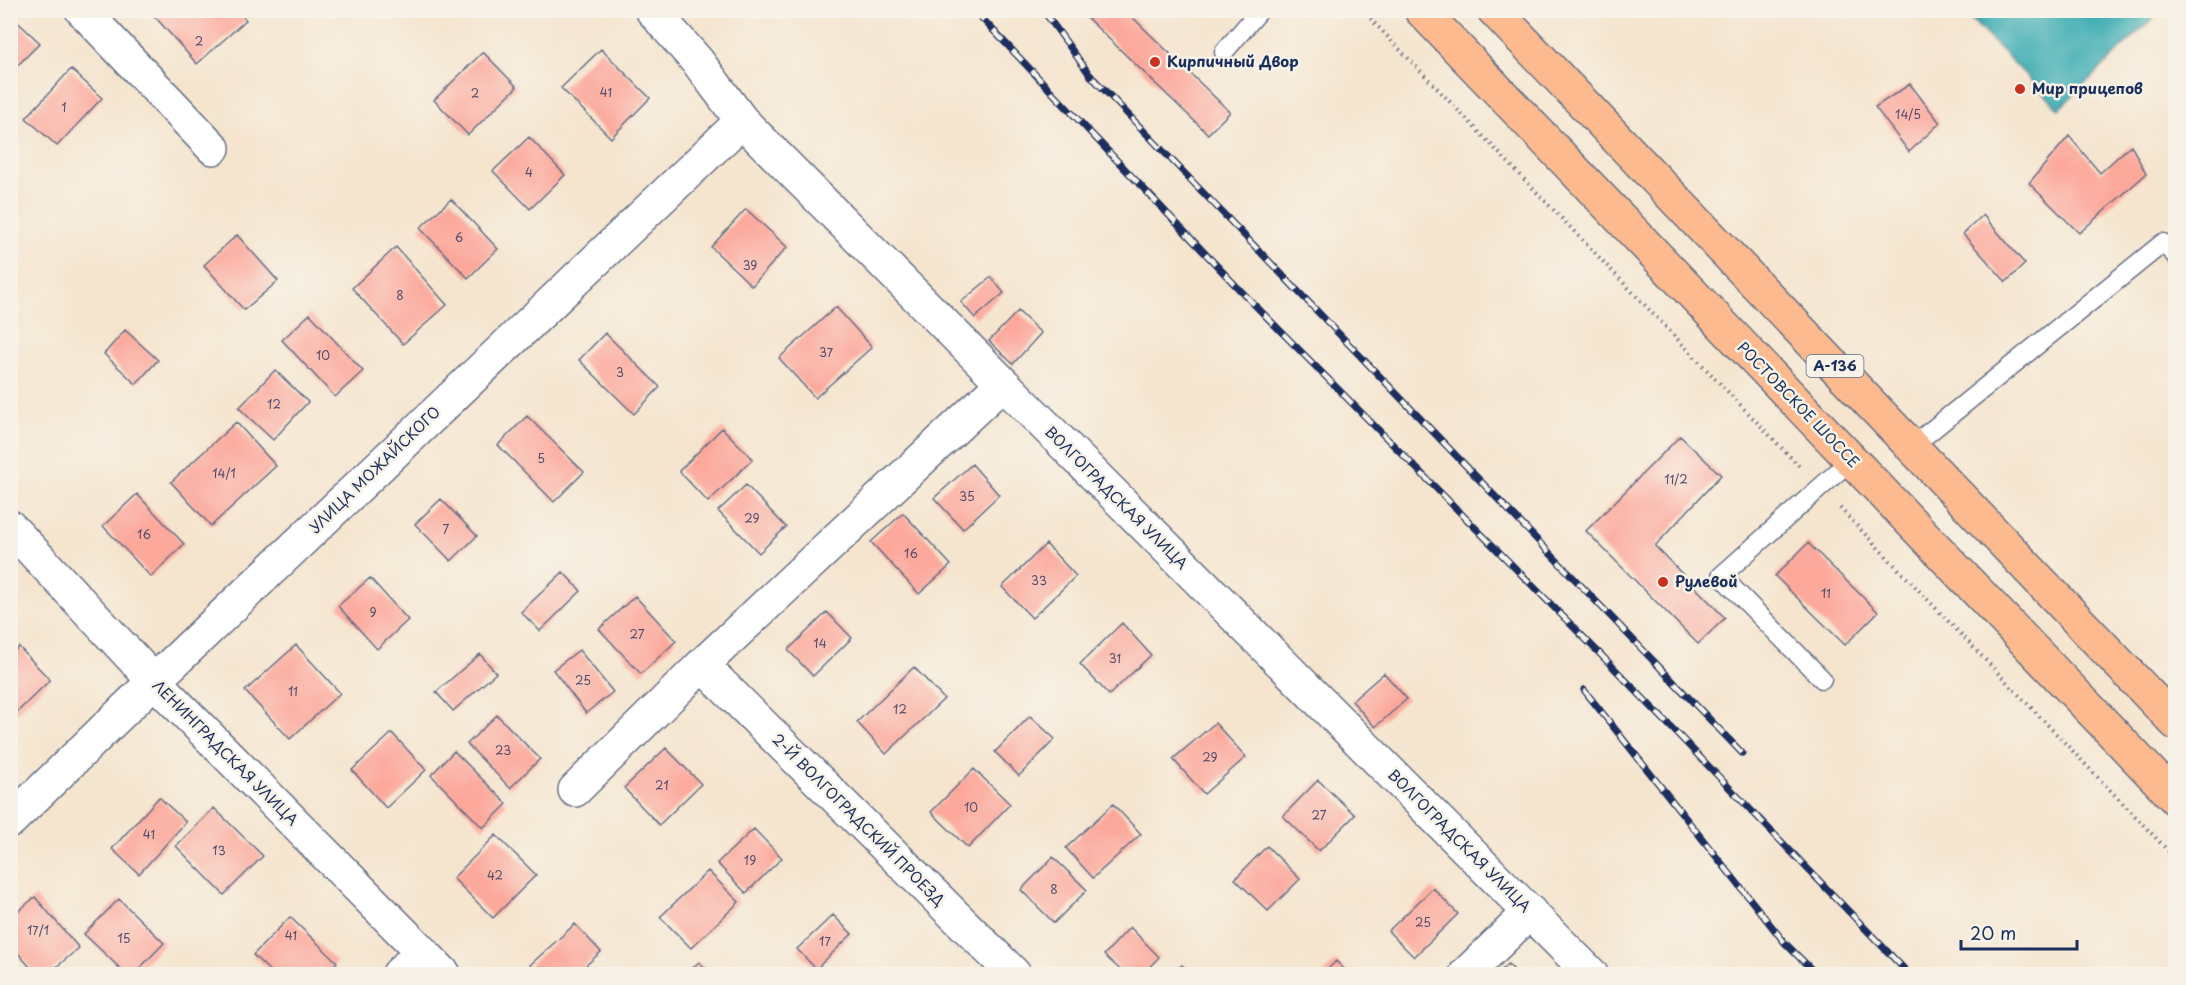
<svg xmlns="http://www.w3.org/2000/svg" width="2186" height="985" viewBox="0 0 2186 985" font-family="'Playpen Sans',sans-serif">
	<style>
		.water { fill: #3aacb3; stroke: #2a6e88; stroke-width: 1.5 }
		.building { fill: #fca89b }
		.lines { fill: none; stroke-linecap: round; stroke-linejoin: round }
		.lane-casing { stroke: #676f86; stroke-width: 21 }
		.street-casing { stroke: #676f86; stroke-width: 36 }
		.primary-casing { stroke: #676f86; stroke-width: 36 }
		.path { stroke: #676f86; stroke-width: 4; stroke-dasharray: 1.5 4.5; stroke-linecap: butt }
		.lane { stroke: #fff; stroke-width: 18 }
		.street { stroke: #fff; stroke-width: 33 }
		.primary { stroke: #fcba8e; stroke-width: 33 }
		.rail-casing { stroke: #1b2f5e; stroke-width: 7 }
		.rail { stroke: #f7f3e8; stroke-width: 4.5; stroke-dasharray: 14; stroke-linecap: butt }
		.poi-dot { fill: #c8321e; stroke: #f7f3e8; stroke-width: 2 }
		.labels { text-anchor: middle; stroke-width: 5; stroke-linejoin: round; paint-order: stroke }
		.number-label { font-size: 12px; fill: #534d6d }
		.shield { fill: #f7f3e8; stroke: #5d6a87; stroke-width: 1.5 }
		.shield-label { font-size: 14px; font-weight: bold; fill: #1b2f5e }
		.poi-label { font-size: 15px; font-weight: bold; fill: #1b2f5e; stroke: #f7f3e8; text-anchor: start }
		.street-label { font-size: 15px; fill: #1b2f5e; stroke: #f7f3e8 }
	</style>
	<rect width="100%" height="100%" fill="#f7f3e8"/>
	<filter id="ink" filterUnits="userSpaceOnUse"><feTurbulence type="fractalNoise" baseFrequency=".0167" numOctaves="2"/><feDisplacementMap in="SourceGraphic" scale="12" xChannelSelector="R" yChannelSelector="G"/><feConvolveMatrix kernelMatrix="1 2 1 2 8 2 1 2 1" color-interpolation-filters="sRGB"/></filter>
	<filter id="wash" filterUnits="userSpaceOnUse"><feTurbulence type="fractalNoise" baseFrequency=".008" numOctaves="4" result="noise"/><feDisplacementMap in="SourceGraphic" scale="24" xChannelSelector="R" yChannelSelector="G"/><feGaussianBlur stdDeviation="1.35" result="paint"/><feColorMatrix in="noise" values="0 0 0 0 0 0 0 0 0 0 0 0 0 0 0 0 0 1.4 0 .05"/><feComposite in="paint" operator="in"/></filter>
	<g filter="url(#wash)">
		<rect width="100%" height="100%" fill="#f5e5cf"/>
		<path class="water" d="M 1963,11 L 2160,11 L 2059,109 Z"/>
		<g id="blocks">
			<path class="building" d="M 149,10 L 237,10 L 246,20 L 197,64 Z
				M 1082,10 L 1125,10 L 1230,112 L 1208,134 L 1081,12 Z
				M 10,15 L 40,43 L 10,73 Z
				M 601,49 L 650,98 L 611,138 L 561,88 Z
				M 483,52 L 517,87 L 468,135 L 434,100 Z
				M 71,69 L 102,98 L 57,146 L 26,118 Z
				M 1910,84 L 1940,123 L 1909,152 L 1875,107 Z
				M 2069,136 L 2100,173 L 2131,145 L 2146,174 L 2079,233 L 2029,183 Z
				M 529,137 L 565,175 L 530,209 L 493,171 Z
				M 451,199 L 498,249 L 468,278 L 420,228 Z
				M 746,209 L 787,247 L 752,286 L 711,247 Z
				M 1983,215 L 2025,264 L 2006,282 L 1963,234 Z
				M 237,235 L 278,281 L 244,310 L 204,265 Z
				M 396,247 L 447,305 L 403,344 L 352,288 Z
				M 991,277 L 1004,293 L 975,318 L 961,302 Z
				M 836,307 L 872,347 L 815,398 L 779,358 Z
				M 1018,311 L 1041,333 L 1013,364 L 989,341 Z
				M 310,314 L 363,371 L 335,397 L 282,340 Z
				M 125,330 L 158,360 L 136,384 L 104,354 Z
				M 605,333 L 660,387 L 634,414 L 579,360 Z
				M 275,370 L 308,402 L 273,440 L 239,408 Z
				M 527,416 L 584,472 L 554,502 L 498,445 Z
				M 236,422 L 276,466 L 211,526 L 171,482 Z
				M 722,428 L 753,459 L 708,502 L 679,471 Z
				M 1680,436 L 1721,475 L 1655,546 L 1725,618 L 1698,644 L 1586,531 Z
				M 972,464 L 999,495 L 963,529 L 934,498 Z
				M 746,485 L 786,527 L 759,553 L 718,511 Z
				M 137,494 L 184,544 L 151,577 L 103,526 Z
				M 441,499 L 477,536 L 451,561 L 415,524 Z
				M 903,513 L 951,565 L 919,594 L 871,542 Z
				M 1808,543 L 1878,612 L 1845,645 L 1775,576 Z
				M 1046,544 L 1076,576 L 1032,618 L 1002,587 Z
				M 563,572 L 581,591 L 540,631 L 521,612 Z
				M 370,578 L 408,620 L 377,649 L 338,606 Z
				M 635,596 L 676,641 L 641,674 L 599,629 Z
				M 827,612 L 852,638 L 813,676 L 788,650 Z
				M 1122,623 L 1151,655 L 1109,695 L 1080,664 Z
				M 296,645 L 340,693 L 290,739 L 245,691 Z
				M 19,647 L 50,680 L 10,719 L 10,654 Z
				M 579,650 L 613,692 L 586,713 L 553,670 Z
				M 480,654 L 496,673 L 453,711 L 436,692 Z
				M 914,667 L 944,699 L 886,754 L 857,722 Z
				M 1384,673 L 1407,699 L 1375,727 L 1352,701 Z
				M 497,715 L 540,759 L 510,788 L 467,744 Z
				M 1030,716 L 1055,739 L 1019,776 L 995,752 Z
				M 1215,723 L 1246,757 L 1204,794 L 1173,759 Z
				M 392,733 L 426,770 L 386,808 L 352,770 Z
				M 666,748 L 701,784 L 659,825 L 624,788 Z
				M 454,751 L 507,804 L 483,828 L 431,775 Z
				M 974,769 L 1010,804 L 968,848 L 931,812 Z
				M 1318,780 L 1355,815 L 1319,851 L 1283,816 Z
				M 159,797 L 186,822 L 139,874 L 112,849 Z
				M 1113,804 L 1141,834 L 1093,878 L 1066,848 Z
				M 214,808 L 263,856 L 224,895 L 176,846 Z
				M 754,829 L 782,858 L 746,893 L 717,863 Z
				M 496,835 L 536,875 L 493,918 L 453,878 Z
				M 1267,846 L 1300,879 L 1268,911 L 1235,879 Z
				M 1053,857 L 1087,890 L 1054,923 L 1021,890 Z
				M 708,871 L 739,902 L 691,948 L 660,917 Z
				M 1433,888 L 1458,914 L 1414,957 L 1388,931 Z
				M 35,897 L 79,948 L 48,974 L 36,974 L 10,944 L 10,918 Z
				M 119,899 L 164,943 L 134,974 L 126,974 L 84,934 Z
				M 833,915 L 852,934 L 816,969 L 797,949 Z
				M 290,917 L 337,962 L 324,974 L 273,974 L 253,955 Z
				M 575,924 L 601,952 L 576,974 L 539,974 L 530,965 Z
				M 1130,927 L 1159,957 L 1143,974 L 1125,974 L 1104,955 Z
				M 1336,961 L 1349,974 L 1323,974 Z
				M 699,962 L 711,974 L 686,974 Z
				M 1508,964 L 1518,974 L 1498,974 Z
				M 1182,965 L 1192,974 L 1172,974 Z"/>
		</g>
	</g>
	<g filter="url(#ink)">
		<use href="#blocks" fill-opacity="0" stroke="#676f86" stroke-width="1.5"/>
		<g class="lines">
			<defs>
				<path id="lane" d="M 1224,52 L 1260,10
					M 1911,447 L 2163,243 L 2176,256
					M 1822,679 L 1721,576 L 1851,460"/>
				<path id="street" d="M 82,10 L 213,148
					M 652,10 L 698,62 L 742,121 L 1591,974
					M 10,527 L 154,681 L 444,974
					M 702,665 L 1014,974
					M 575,790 L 702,665 L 1002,384
					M 10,821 L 154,681 L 742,121
					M 399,974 L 422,952
					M 1466,974 L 1530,912"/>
				<path id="primary" d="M 1421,10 L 2176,799
					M 1494,10 L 2176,723"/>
			</defs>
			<use href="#lane" class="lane-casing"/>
			<use href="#street" class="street-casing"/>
			<use href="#primary" class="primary-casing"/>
			<path class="path" d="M 1362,10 L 1799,466
				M 1840,508 L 2176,859"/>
			<use href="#lane" class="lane"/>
			<use href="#street" class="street"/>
			<use href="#primary" class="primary"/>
			<defs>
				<path id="rail" d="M 974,10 L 1239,289 L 1612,666 L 1909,974
					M 1043,10 L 1090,75 L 1742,753
					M 1584,690 L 1785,943 L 1816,974"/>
			</defs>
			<use href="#rail" class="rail-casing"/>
			<use href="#rail" class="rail"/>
		</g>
	</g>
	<g class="poi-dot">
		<circle cx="1155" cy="62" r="6"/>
		<circle cx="2020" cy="89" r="6"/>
		<circle cx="1663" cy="582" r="6"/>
	</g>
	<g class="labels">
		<g class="number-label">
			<text x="199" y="46">2</text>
			<text x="606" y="97">41</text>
			<text x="475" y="98">2</text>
			<text x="64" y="112">1</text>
			<text x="1908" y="119">14/5</text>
			<text x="529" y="177">4</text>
			<text x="459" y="242">6</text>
			<text x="750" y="270">39</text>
			<text x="400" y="300">8</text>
			<text x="826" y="357">37</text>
			<text x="323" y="360">10</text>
			<text x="620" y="377">3</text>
			<text x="274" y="409">12</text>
			<text x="541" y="463">5</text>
			<text x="224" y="478">14/1</text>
			<text x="1676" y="484">11/2</text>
			<text x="967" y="501">35</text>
			<text x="752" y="523">29</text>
			<text x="446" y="534">7</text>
			<text x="144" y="539">16</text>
			<text x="911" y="558">16</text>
			<text x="1039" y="585">33</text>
			<text x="1826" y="598">11</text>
			<text x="373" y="617">9</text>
			<text x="637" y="639">27</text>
			<text x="820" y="648">14</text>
			<text x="1115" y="663">31</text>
			<text x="583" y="685">25</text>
			<text x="293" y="696">11</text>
			<text x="900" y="714">12</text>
			<text x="503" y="755">23</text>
			<text x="1210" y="762">29</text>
			<text x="662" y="790">21</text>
			<text x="971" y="812">10</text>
			<text x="1319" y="820">27</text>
			<text x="149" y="839">41</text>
			<text x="219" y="855">13</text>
			<text x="750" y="865">19</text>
			<text x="495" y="880">42</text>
			<text x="1054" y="894">8</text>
			<text x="1423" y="927">25</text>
			<text x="38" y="935">17/1</text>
			<text x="291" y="940">41</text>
			<text x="124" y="943">15</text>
			<text x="825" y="946">17</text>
		</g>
		<rect class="shield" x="1806.5" y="355" width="57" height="22" rx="4.5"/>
		<g class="shield-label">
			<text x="1835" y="371">А-136</text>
		</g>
		<g class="poi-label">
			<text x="1167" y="67">Кирпичный Двор</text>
			<text x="2032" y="94">Мир прицепов</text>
			<text x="1675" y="587">Рулевой</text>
		</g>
		<g class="street-label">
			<text transform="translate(1798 405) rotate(46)" y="5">РОСТОВСКОЕ ШОССЕ</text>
			<text transform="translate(375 470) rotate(-44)" y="5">УЛИЦА МОЖАЙСКОГО</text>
			<text transform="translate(1116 498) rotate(45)" y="5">ВОЛГОГРАДСКАЯ УЛИЦА</text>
			<text transform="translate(225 753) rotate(45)" y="5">ЛЕНИНГРАДСКАЯ УЛИЦА</text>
			<text transform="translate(858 820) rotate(45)" y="5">2-Й ВОЛГОГРАДСКИЙ ПРОЕЗД</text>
			<text transform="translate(1459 841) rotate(45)" y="5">ВОЛГОГРАДСКАЯ УЛИЦА</text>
		</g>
	</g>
	<rect width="2186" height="985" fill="none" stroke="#f7f3e8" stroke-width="36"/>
	<path d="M1961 940v9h116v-9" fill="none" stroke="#1b2f5e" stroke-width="3"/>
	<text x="1970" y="940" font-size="18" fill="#1b2f5e" stroke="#f7f3e8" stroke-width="4.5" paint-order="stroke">20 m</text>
</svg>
